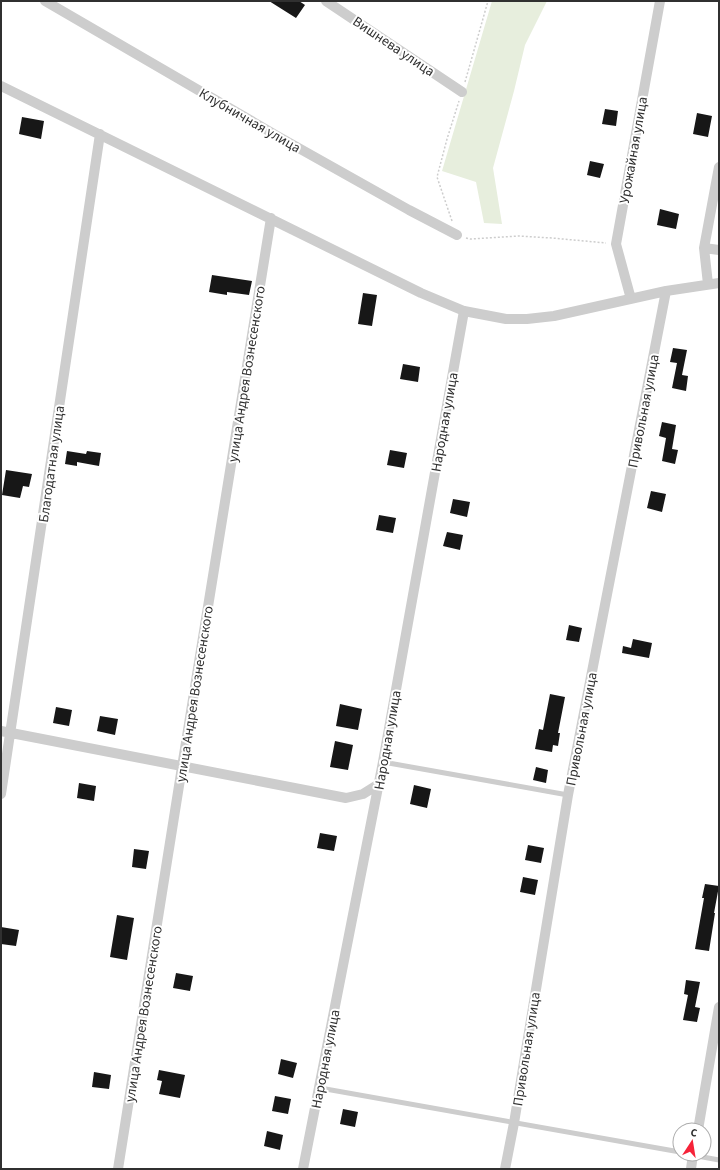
<svg xmlns="http://www.w3.org/2000/svg" width="720" height="1170" viewBox="0 0 720 1170" font-family="'Source Sans 3',sans-serif">
	<style>
		.green { fill: #e7eedd }
		.building { fill: #171717 }
		.lines { fill: none; stroke-linecap: round; stroke-linejoin: round }
		.path { stroke: #cdcdcd; stroke-width: 1.5; stroke-dasharray: 2 2; stroke-linecap: butt }
		.service { stroke: #cdcdcd; stroke-width: 5 }
		.minor { stroke: #cdcdcd; stroke-width: 10 }
		.labels { text-anchor: middle; stroke-width: 4; stroke-linejoin: round; paint-order: stroke }
		.street-label { font-size: 14px; fill: #303030; stroke: #fff }
	</style>
	<rect width="100%" height="100%" fill="#fff"/>
	<path class="green" d="M 492,1 L 547,1 L 525,45 L 514,91 L 493,168 L 502,224 L 484,223 L 476,182 L 442,171 Z"/>
	<path class="building" d="M 269,1 L 299,1 L 305,5 L 296,18 Z
		M 605,109 L 618,111 L 616,126 L 602,124 Z
		M 697,113 L 712,116 L 708,137 L 693,134 Z
		M 22,117 L 44,121 L 41,139 L 19,134 Z
		M 590,161 L 604,164 L 600,178 L 587,175 Z
		M 660,209 L 679,214 L 676,229 L 657,225 Z
		M 212,275 L 252,281 L 249,295 L 227,292 L 227,295 L 209,292 Z
		M 363,293 L 377,295 L 372,326 L 358,324 Z
		M 673,348 L 687,350 L 682,375 L 688,376 L 686,391 L 672,388 L 677,363 L 670,362 Z
		M 403,364 L 420,367 L 418,382 L 400,379 Z
		M 662,422 L 676,425 L 672,449 L 678,450 L 675,464 L 662,461 L 666,438 L 659,436 Z
		M 390,450 L 407,453 L 404,468 L 387,465 Z
		M 67,451 L 86,454 L 87,451 L 101,453 L 99,466 L 77,462 L 77,466 L 65,464 Z
		M 6,470 L 32,474 L 29,487 L 23,486 L 20,498 L 2,495 Z
		M 651,491 L 666,494 L 662,512 L 647,508 Z
		M 453,499 L 470,502 L 467,517 L 450,513 Z
		M 379,515 L 396,518 L 393,533 L 376,530 Z
		M 447,532 L 463,535 L 460,550 L 443,546 Z
		M 569,625 L 582,628 L 579,642 L 566,640 Z
		M 633,639 L 652,643 L 649,658 L 622,653 L 623,646 L 631,648 Z
		M 550,694 L 565,697 L 558,733 L 560,733 L 558,746 L 553,745 L 552,752 L 535,749 L 539,729 L 543,730 Z
		M 340,704 L 362,709 L 358,730 L 336,726 Z
		M 56,707 L 72,710 L 69,726 L 53,723 Z
		M 100,716 L 118,719 L 115,735 L 97,731 Z
		M 335,741 L 353,745 L 348,770 L 330,767 Z
		M 536,767 L 548,770 L 546,783 L 533,780 Z
		M 79,783 L 96,786 L 94,801 L 77,798 Z
		M 414,785 L 431,789 L 427,808 L 410,804 Z
		M 320,833 L 337,836 L 334,851 L 317,848 Z
		M 528,845 L 544,848 L 541,863 L 525,860 Z
		M 134,849 L 149,851 L 146,869 L 132,867 Z
		M 523,877 L 538,880 L 535,895 L 520,892 Z
		M 705,884 L 719,886 L 714,913 L 715,913 L 709,951 L 695,949 L 704,898 L 702,898 Z
		M 117,915 L 134,918 L 127,960 L 110,957 Z
		M 1,927 L 19,930 L 16,946 L 1,944 Z
		M 176,973 L 193,976 L 190,991 L 173,988 Z
		M 686,980 L 700,982 L 695,1007 L 700,1008 L 697,1022 L 683,1020 L 688,995 L 684,994 Z
		M 281,1059 L 297,1063 L 293,1078 L 278,1074 Z
		M 159,1070 L 185,1075 L 180,1098 L 159,1094 L 162,1081 L 157,1080 Z
		M 94,1072 L 111,1075 L 109,1089 L 92,1087 Z
		M 275,1096 L 291,1099 L 288,1114 L 272,1111 Z
		M 343,1109 L 358,1112 L 355,1127 L 340,1124 Z
		M 267,1131 L 283,1135 L 280,1150 L 264,1146 Z"/>
	<g class="lines">
		<path class="path" d="M 465,82 L 488,1
			M 452,221 L 437,177 L 447,139 L 459,101
			M 466,238 L 470,239 L 518,236 L 552,238 L 606,243"/>
		<path class="service" d="M 383,762 L 568,795
			M 320,1088 L 680,1152
			M 692,1155 L 719,1160"/>
		<path class="minor" d="M 45,1 L 279,137 L 409,210 L 457,235
			M 326,1 L 462,92
			M 1,86 L 421,293 L 464,311 L 506,319 L 527,319 L 554,316 L 666,291 L 719,283
			M 704,248 L 719,250
			M 708,284 L 704,248 L 719,167
			M 631,299 L 616,244 L 660,1
			M 1,731 L 346,798 L 363,794 L 379,784
			M 1,794 L 100,134
			M 698,1130 L 719,1007
			M 118,1169 L 182,767 L 271,218
			M 303,1169 L 383,762 L 464,311
			M 505,1169 L 514,1123 L 568,795 L 666,291
			M 691,1169 L 693,1154"/>
	</g>
	<g class="labels">
		<g class="street-label">
			<text transform="translate(394 46) rotate(34)" y="5">Вишнева улица</text>
			<text transform="translate(250 120) rotate(30)" y="5">Клубничная улица</text>
			<text transform="translate(633 150) rotate(-80)" y="5">Урожайная улица</text>
			<text transform="translate(246 374) rotate(-81)" y="5">улица Андрея Вознесенского</text>
			<text transform="translate(643 411) rotate(-79)" y="5">Привольная улица</text>
			<text transform="translate(444 422) rotate(-80)" y="5">Народная улица</text>
			<text transform="translate(51 464) rotate(-82)" y="5">Благодатная улица</text>
			<text transform="translate(194 694) rotate(-81)" y="5">улица Андрея Вознесенского</text>
			<text transform="translate(581 729) rotate(-79)" y="5">Привольная улица</text>
			<text transform="translate(387 740) rotate(-80)" y="5">Народная улица</text>
			<text transform="translate(143 1014) rotate(-81)" y="5">улица Андрея Вознесенского</text>
			<text transform="translate(526 1049) rotate(-81)" y="5">Привольная улица</text>
			<text transform="translate(325 1059) rotate(-79)" y="5">Народная улица</text>
		</g>
	</g>
	<rect width="720" height="1170" fill="none" stroke="#303030" stroke-width="4"/>
	<g transform="translate(692 1142) rotate(12)"><circle r="19" fill="#ffffff" stroke="#acacac"/>
	<path d="M0-3L7 15L0 10L-7 15Z" fill="#f62339"/>
	<text y="-6" font-size="11" font-weight="bold" text-anchor="middle" fill="#303030">С</text>
	</g>
</svg>
